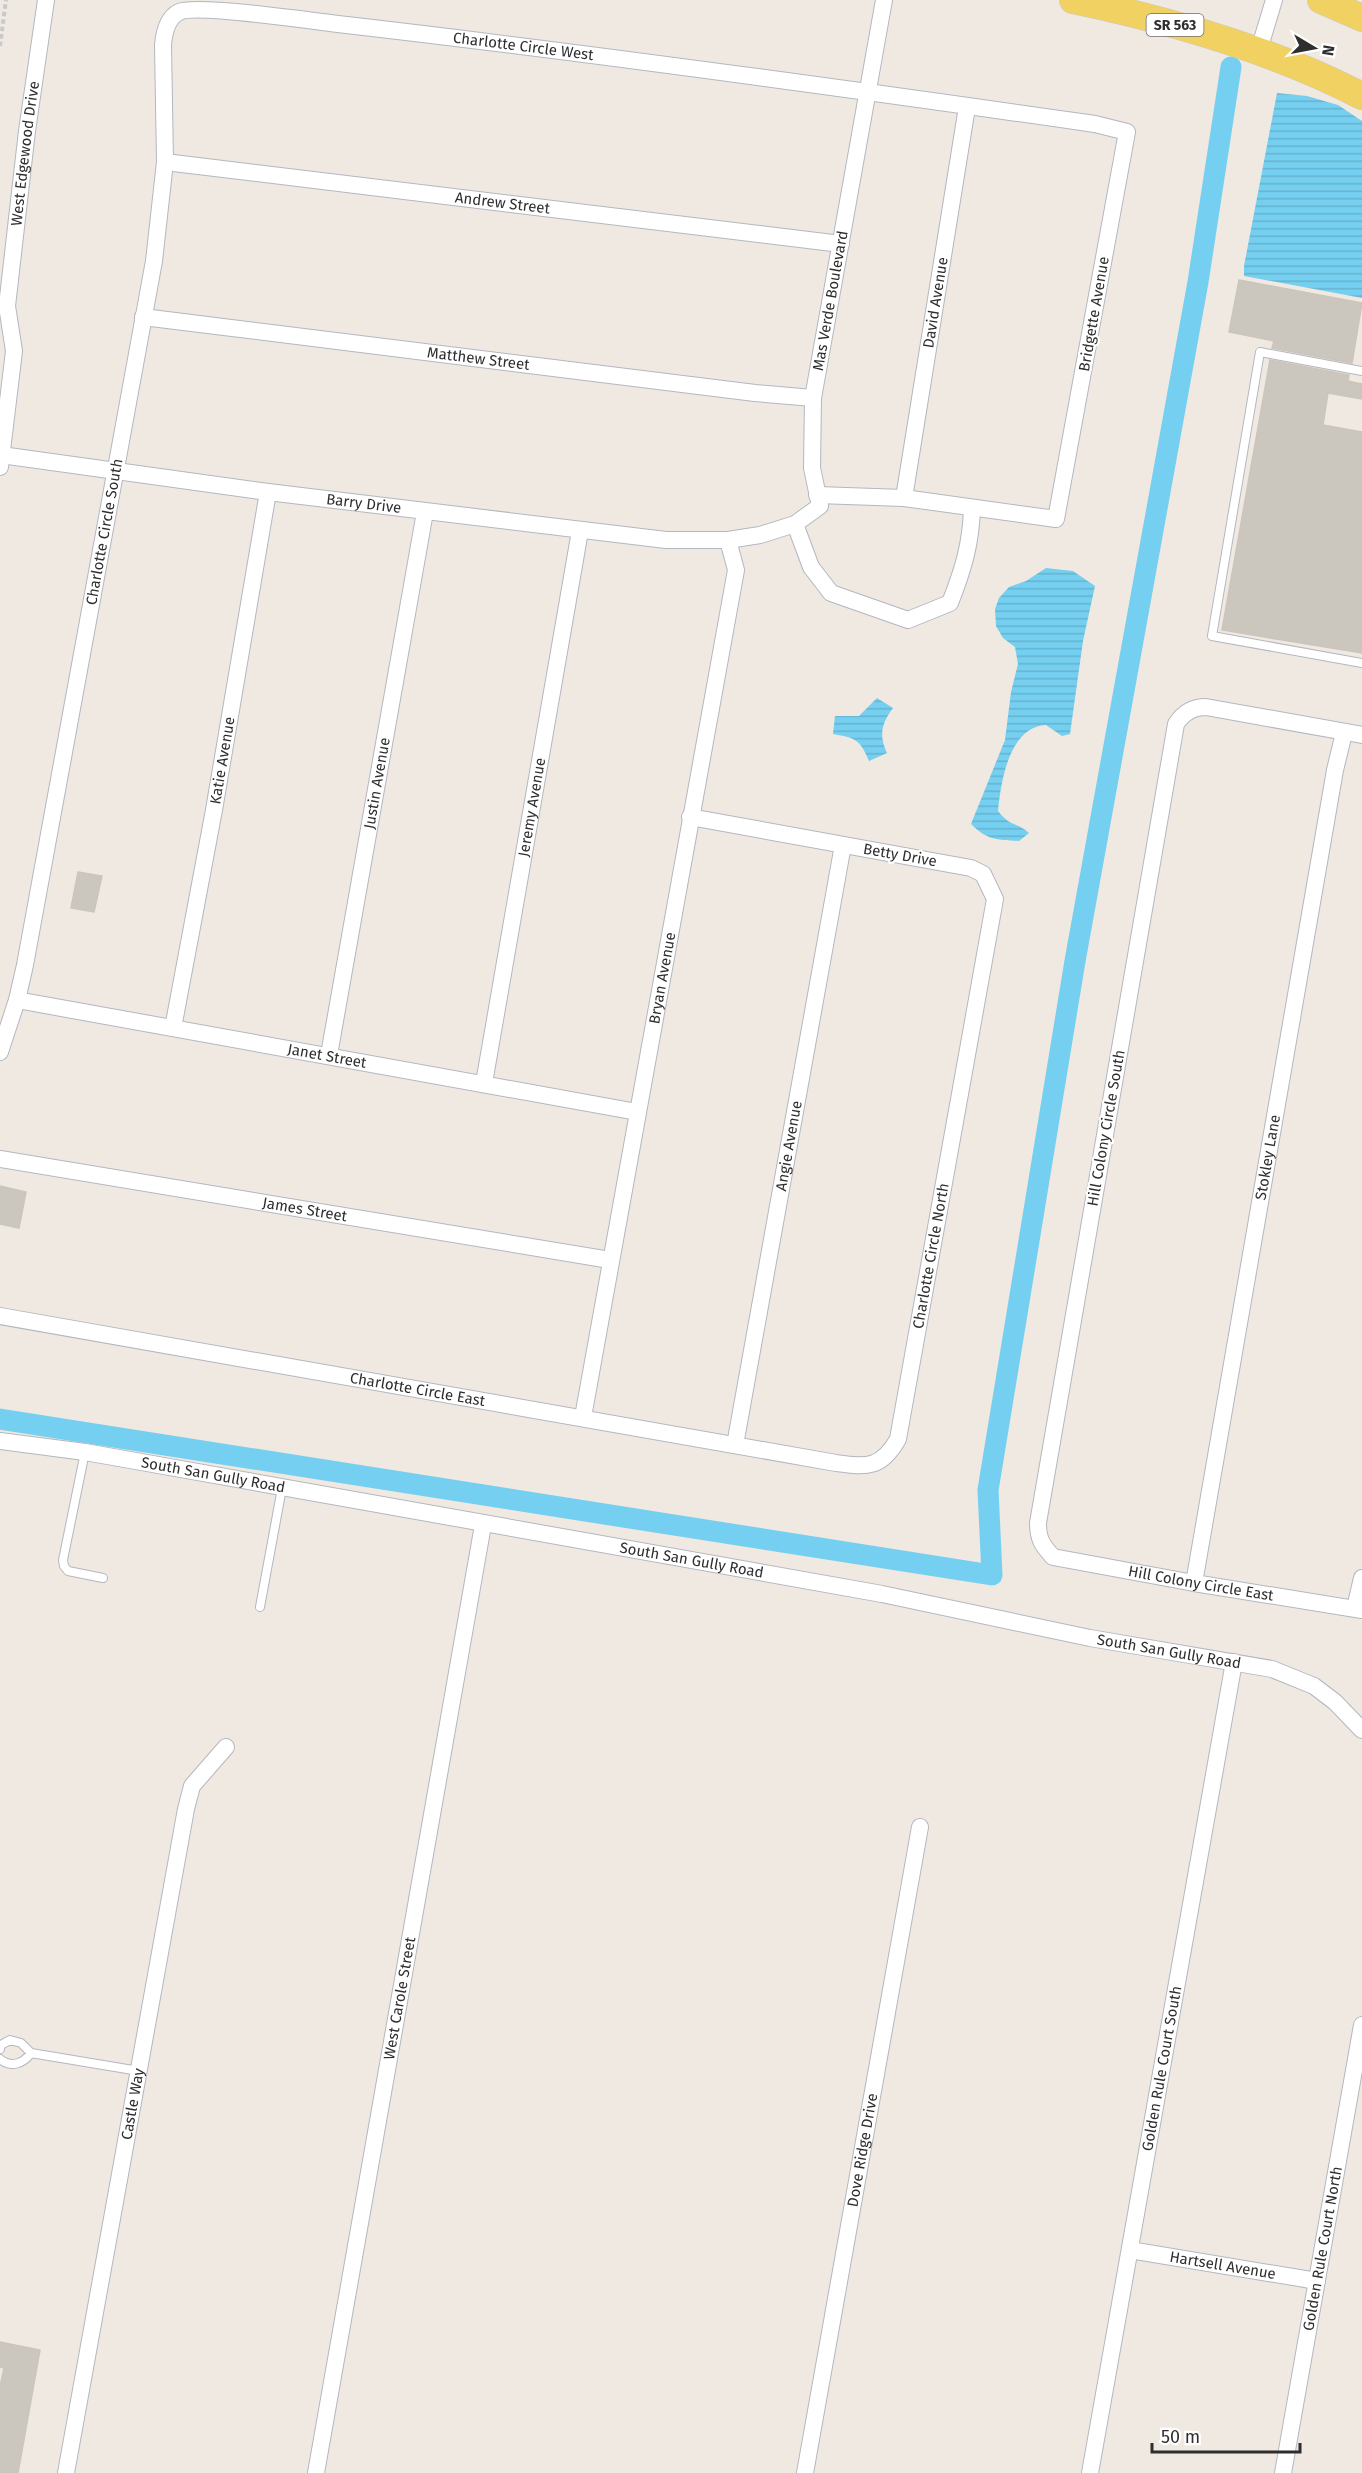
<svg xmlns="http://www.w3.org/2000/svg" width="1362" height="2473" viewBox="0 0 1362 2473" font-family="'Fira Sans',sans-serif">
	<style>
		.water { fill: url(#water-rules) }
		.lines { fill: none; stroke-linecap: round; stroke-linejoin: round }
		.canal { stroke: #75cff0; stroke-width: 21 }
		.building { fill: #cbc7bf; stroke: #cbc5ba; stroke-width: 1.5 }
		.lane-casing { stroke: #b4b7c1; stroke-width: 10 }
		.street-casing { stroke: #b4b7c1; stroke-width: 18 }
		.primary-casing { stroke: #c9c9c9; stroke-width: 28 }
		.path { stroke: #c9c9c9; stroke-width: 4; stroke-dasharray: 4.5 3; stroke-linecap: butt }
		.lane { stroke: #fff; stroke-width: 8 }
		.street { stroke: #fff; stroke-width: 16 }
		.primary { stroke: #f2d163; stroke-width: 27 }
		.labels { text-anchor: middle; stroke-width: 4.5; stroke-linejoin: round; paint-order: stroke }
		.shield { fill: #fff; stroke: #6d6d6d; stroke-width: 1.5 }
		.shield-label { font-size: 14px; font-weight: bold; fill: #2e2e2e }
		.street-label { font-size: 15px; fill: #2e2e2e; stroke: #fff }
	</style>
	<defs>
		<pattern id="water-rules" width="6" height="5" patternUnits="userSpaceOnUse" patternTransform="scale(1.5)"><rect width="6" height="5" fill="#75cff0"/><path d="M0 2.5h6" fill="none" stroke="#66b2ce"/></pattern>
	</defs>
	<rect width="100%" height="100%" fill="#efe9e1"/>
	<path class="water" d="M 1277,93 L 1307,96 L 1338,105 L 1362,121 L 1362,298 L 1244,276 L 1244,266 Z
		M 1046,568 L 1073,571 L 1095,586 L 1083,641 L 1070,734 L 1062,736 L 1046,725 C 1009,727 1001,781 998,811 C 1010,827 1017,822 1029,833 L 1019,841 C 997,840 987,840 971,824 L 1005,740 L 1011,692 L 1018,664 L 1015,647 L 1003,638 L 996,626 L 995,609 L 999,598 L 1009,587 L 1026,581 Z
		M 877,698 L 893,708 C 881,724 879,736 887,753 L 869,761 C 860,739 855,738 833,734 L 835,716 L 859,716 Z"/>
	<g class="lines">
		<path class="canal" d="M 0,1419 L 992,1575 L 988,1490 L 1075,961 L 1198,282 L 1231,67"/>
	</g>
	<path class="building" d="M 1239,280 L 1362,303 L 1352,363 L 1272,348 L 1274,341 L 1229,332 Z
		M 1270,360 L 1349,375 L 1348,381 L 1362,384 L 1362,399 L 1328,393 L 1323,425 L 1362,432 L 1362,653 L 1222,630 Z
		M 78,872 L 102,876 L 94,912 L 71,908 Z
		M 0,1186 L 26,1192 L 19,1228 L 0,1224 Z
		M 0,2342 L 40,2350 L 18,2473 L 0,2473 L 0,2387 L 4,2368 L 0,2367 Z"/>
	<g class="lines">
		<defs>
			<path id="lane" d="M 1362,371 L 1260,352 L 1212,636 L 1362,663
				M 85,1452 L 63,1560 L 64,1566 L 68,1571 L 103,1578
				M 260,1607 L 282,1488
				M 0,2049 L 1,2045 L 10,2040 L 21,2043 L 31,2053 L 139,2071
				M 0,2059 C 11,2068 23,2064 31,2053"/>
			<g id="street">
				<path d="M 1258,53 L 1274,0"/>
				<path id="s1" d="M 165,162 L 841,244"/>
				<path id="s2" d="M 143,317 L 755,393 L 813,398"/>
				<path id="s3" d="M 1,455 L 268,492 L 666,540 L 728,540 L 760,535 L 795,524 L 820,506 L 812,468 L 813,398 L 884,0"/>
				<path id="s4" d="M 0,467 L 14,351 L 7,306 L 27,131 L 46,0"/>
				<path id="s5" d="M 904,498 L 967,107"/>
				<path d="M 795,524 L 811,567 L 831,593 L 908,620 L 950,603 C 963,570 971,544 972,508"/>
				<path id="s6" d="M 1362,735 L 1206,707 C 1193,707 1183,713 1176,724 L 1038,1523 C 1038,1539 1042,1545 1053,1557 L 1194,1583 L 1362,1610"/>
				<path id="s7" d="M 17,1000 L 637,1112"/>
				<path id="s8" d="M 173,1028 L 214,810 L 268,492"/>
				<path id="s9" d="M 0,1052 L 17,1000 L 25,965 L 154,261 L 165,162 L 163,45 C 164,33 167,18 179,12 C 195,4 314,21 338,24 C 591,53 843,88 1095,124 L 1127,132 L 1056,519 L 904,498 L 817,495"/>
				<path id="s10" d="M 329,1055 L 425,512"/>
				<path id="s11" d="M 484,1083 L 580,531"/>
				<path id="s12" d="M 0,1159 L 610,1260"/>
				<path id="s13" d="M 0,1316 L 836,1463 C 867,1467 881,1469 898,1439 L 995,899 L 983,874 L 971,868 L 690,817"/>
				<path id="s14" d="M 583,1417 L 736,570 L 728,540"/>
				<path id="s15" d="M 0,1441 L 85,1452 L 882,1594 L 1090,1638 L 1272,1669 L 1314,1686 L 1335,1702 L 1362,1730"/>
				<path id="s16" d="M 735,1445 L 843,845"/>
				<path id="s17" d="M 1194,1583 L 1335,770 L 1344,733"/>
				<path d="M 1355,1608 L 1362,1578"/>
				<path id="s18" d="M 1130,2250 L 1317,2281"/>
				<path id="s19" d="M 66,2473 L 186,1809 L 192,1786 L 226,1747"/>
				<path id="s20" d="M 316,2473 L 483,1525"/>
				<path id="s21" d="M 805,2473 L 920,1827"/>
				<path id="s22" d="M 1090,2473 L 1234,1662"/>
				<path id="s23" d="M 1283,2473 L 1362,2025"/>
			</g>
			<path id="primary" d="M 1073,0 C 1169,20 1275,51 1362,96
				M 1321,0 L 1362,18"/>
		</defs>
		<use href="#lane" class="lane-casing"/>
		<use href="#street" class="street-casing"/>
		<use href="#primary" class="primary-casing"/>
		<path class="path" d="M 0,46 L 6,0"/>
		<use href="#lane" class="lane"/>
		<use href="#street" class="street"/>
		<use href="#primary" class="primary"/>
	</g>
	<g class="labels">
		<rect class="shield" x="1146.5" y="14" width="57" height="22" rx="4.5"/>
		<g class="shield-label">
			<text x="1175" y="30">SR 563</text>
		</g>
		<g class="street-label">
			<text dy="5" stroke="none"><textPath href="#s9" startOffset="1408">Charlotte Circle West</textPath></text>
			<text dy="5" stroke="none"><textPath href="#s4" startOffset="316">West Edgewood Drive</textPath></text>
			<text dy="5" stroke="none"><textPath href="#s1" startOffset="340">Andrew Street</textPath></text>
			<text dy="5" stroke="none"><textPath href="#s3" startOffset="1040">Mas Verde Boulevard</textPath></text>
			<text dy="5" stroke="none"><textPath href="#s5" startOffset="198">David Avenue</textPath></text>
			<text transform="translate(1094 314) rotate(-80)" y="5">Bridgette Avenue</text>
			<text dy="5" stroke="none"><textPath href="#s2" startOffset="338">Matthew Street</textPath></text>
			<text dy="5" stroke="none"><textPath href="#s3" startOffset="366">Barry Drive</textPath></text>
			<text dy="5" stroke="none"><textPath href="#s9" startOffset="531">Charlotte Circle South</textPath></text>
			<text dy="5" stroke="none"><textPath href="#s8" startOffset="272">Katie Avenue</textPath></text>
			<text dy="5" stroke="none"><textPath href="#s10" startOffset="276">Justin Avenue</textPath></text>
			<text dy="5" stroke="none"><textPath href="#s11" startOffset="280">Jeremy Avenue</textPath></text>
			<text transform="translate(900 855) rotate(10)" y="5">Betty Drive</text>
			<text dy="5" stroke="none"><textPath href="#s14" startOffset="446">Bryan Avenue</textPath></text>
			<text dy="5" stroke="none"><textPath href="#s7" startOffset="315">Janet Street</textPath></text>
			<text transform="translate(1106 1128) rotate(-80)" y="5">Hill Colony Circle South</text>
			<text dy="5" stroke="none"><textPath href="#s16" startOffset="304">Angie Avenue</textPath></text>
			<text dy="5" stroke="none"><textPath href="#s17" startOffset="432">Stokley Lane</textPath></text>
			<text dy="5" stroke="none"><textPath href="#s12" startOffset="309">James Street</textPath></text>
			<text dy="5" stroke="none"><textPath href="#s13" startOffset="1108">Charlotte Circle North</textPath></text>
			<text dy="5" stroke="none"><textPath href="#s13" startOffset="424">Charlotte Circle East</textPath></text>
			<text dy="5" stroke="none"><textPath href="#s15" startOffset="216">South San Gully Road</textPath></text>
			<text dy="5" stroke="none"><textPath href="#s15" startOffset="702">South San Gully Road</textPath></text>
			<text dy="5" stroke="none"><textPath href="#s6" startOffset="1194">Hill Colony Circle East</textPath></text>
			<text dy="5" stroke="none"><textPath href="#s15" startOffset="1188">South San Gully Road</textPath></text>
			<text dy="5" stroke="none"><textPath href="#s20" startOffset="482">West Carole Street</textPath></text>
			<text dy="5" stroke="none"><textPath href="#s22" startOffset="411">Golden Rule Court South</textPath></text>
			<text dy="5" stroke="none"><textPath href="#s19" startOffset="375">Castle Way</textPath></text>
			<text dy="5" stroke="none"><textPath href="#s21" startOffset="328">Dove Ridge Drive</textPath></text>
			<text dy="5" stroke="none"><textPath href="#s23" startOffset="228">Golden Rule Court North</textPath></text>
			<text dy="5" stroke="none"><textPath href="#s18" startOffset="94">Hartsell Avenue</textPath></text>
		</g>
	</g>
	<g transform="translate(1314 48) rotate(100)" stroke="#ffffff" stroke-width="4.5" paint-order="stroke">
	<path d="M0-4.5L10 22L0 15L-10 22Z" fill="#2e2e2e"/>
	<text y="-9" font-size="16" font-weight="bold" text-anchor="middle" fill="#2e2e2e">N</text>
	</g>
	<path d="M1152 2443v9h148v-9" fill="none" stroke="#2e2e2e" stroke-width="3"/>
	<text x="1161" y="2443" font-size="18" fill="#2e2e2e" stroke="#ffffff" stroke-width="4.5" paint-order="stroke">50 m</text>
</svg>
